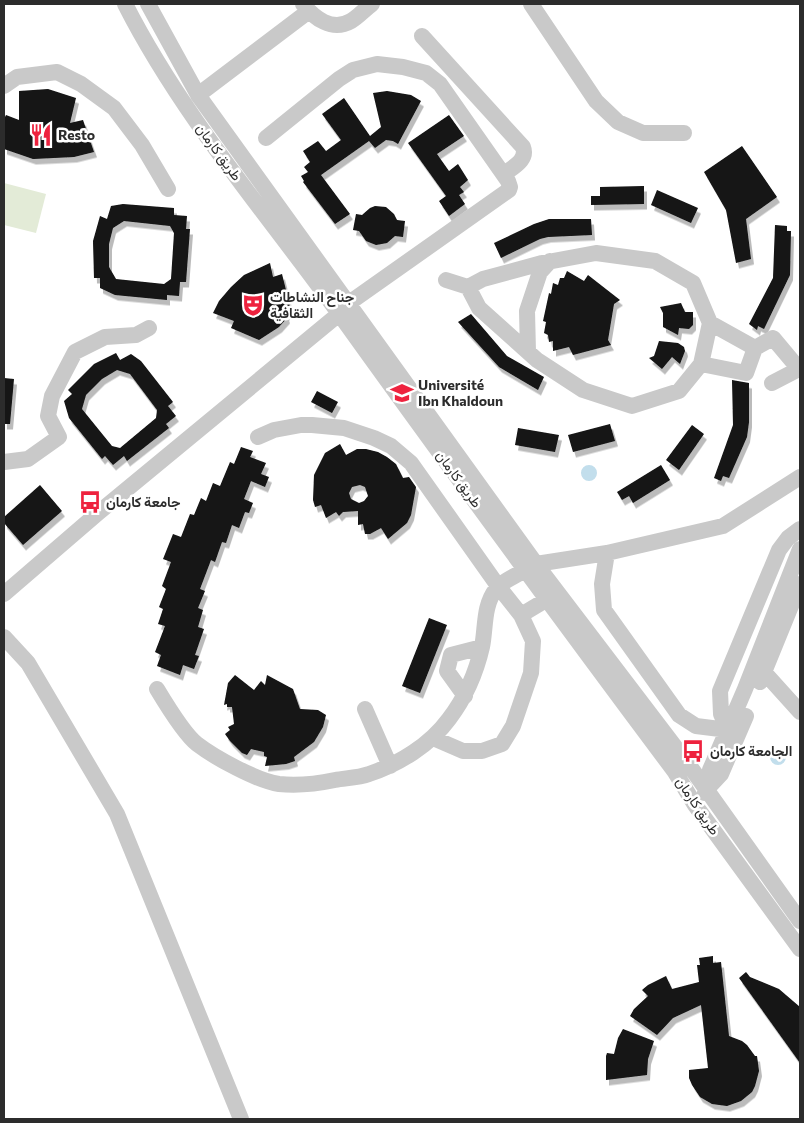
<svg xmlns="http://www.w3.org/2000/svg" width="804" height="1123" viewBox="0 0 804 1123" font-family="Commissioner,Vazirmatn,sans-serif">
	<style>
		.green { fill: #e3ebd7 }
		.water { fill: #c2deec }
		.building { fill: #131313; fill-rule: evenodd; filter: url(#shadow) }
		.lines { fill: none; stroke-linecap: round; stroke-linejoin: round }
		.minor { stroke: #c9c9c9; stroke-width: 16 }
		.labels { text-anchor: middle; stroke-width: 5; stroke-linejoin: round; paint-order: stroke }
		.poi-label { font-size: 14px; font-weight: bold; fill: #2c2c2c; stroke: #fff; text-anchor: start }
		.street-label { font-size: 14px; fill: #2c2c2c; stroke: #fff }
	</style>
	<defs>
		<filter id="shadow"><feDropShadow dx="3" dy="5.5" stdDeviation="0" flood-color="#0004"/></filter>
	</defs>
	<rect width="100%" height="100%" fill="#fff"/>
	<path class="green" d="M 4,183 L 46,194 L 36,233 L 4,225 Z"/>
	<path class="water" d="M581 473a8 8 0 1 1 16 0a8 8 0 1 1-16 0Z
		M770 757a8 8 0 1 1 16 0a8 8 0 1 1-16 0Z"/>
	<path class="building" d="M 48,89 L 76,98 L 70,123 L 83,120 L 94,152 L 74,157 L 33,159 L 4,149 L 4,119 L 6,115 L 19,120 L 19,91 Z
		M 387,91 L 411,95 L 421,101 L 398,144 L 393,141 L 386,140 L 375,148 L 369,141 L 321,175 L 350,214 L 335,224 L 303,182 L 304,181 L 301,176 L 308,172 L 304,167 L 310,162 L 303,151 L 318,141 L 326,151 L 341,140 L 322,114 L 344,98 L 370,136 L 381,127 L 373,93 Z
		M 449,115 L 464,136 L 437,154 L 449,171 L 458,164 L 468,180 L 460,187 L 464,192 L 459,195 L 465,204 L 449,216 L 439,201 L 446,196 L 408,143 Z
		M 742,146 L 777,197 L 746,219 L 751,259 L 736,263 L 726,210 L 704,172 Z
		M 644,186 L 644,204 L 591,205 L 591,196 L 600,196 L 600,187 Z
		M 657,190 L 698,208 L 691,223 L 651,205 Z
		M 123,204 L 174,208 L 174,215 L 187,216 L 186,229 L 190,229 L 186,282 L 180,282 L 179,296 L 167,295 L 167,300 L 115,295 L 100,288 L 100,278 L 94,278 L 93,241 L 100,216 L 107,219 L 111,206 ZM 124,221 L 170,226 L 174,233 L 171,279 L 164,284 L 116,279 L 109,267 L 109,244 L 113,228 Z
		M 375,206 L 386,207 L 394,214 L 397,220 L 405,221 L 403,237 L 395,236 L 387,243 L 376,245 L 366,241 L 359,231 L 353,230 L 356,214 L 362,215 L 370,208 Z
		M 549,219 L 591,219 L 592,235 L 548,237 L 540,239 L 501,258 L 494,243 L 534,224 Z
		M 775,225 L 787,226 L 787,231 L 791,231 L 790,275 L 764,329 L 758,326 L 757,330 L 749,324 L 773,278 Z
		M 270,263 L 273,277 L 282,274 L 291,310 L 286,315 L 287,318 L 279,327 L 259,340 L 231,328 L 234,321 L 213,313 L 219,301 L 231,287 L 244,275 Z
		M 567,271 L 584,281 L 588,275 L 620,300 L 614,304 L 608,340 L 611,345 L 573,355 L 569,347 L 553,351 L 553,341 L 549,342 L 548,335 L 544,333 L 546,322 L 543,321 L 549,293 L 551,294 L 553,283 L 558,285 L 560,278 L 564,278 Z
		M 681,303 L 685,312 L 693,312 L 693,325 L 689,329 L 679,328 L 678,335 L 663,327 L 663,313 L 660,307 Z
		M 471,314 L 507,356 L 544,377 L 538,390 L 499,367 L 458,322 Z
		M 659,341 L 678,343 L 684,347 L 685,351 L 680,364 L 672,357 L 662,369 L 649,358 L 654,356 Z
		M 116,353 L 120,360 L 131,354 L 141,361 L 173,402 L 168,406 L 176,416 L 166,424 L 169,428 L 127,461 L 124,456 L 113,465 L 105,456 L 102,459 L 69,418 L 64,401 L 72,394 L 68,390 L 94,364 ZM 117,370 L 130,374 L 157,410 L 156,418 L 120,448 L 112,446 L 82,409 L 86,395 L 102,379 Z
		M 4,378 L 14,379 L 10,424 L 4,424 Z
		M 732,380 L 749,383 L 749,422 L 747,437 L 729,478 L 723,476 L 721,481 L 714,478 L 733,425 Z
		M 317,391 L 338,402 L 332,413 L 311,402 Z
		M 610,424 L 615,441 L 573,452 L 568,435 Z
		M 692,425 L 704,434 L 679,470 L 666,460 Z
		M 518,428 L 559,435 L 555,452 L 515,445 Z
		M 340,444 L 346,455 L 357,449 L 366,449 L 378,452 L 387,457 L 396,464 L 403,478 L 409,477 L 416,487 L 411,515 L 407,523 L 388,539 L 381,528 L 370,534 L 365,534 L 363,524 L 358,525 L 358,511 L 343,512 L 339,516 L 336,512 L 326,518 L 321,505 L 315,507 L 313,500 L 314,475 L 325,453 ZM 360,485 L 365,487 L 368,496 L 364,501 L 359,503 L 351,499 L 349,493 L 352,487 Z
		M 241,447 L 253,451 L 250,457 L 266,463 L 261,474 L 269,477 L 265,487 L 251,481 L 244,499 L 253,503 L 249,513 L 245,512 L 239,528 L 232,525 L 226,543 L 222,542 L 215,562 L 211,560 L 200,589 L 205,591 L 198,608 L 203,610 L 198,627 L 204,629 L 195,655 L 199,656 L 194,669 L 183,665 L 180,675 L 157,666 L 161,655 L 155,652 L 165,626 L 158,624 L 163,609 L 159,607 L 166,589 L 162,586 L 171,562 L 163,559 L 173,534 L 181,537 L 190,514 L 194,515 L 201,498 L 206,501 L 213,483 L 220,486 L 230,462 L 234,464 Z
		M 661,465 L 670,480 L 633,503 L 629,496 L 622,500 L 617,492 Z
		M 40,485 L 62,511 L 23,545 L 4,523 L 4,517 Z
		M 429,618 L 447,625 L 420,693 L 402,686 Z
		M 235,675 L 254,690 L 261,681 L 265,685 L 267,675 L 293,689 L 300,709 L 318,710 L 326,715 L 323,727 L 314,742 L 294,757 L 295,761 L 286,764 L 265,766 L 267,757 L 264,756 L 264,752 L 251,749 L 247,755 L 242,753 L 230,741 L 225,734 L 230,730 L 228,727 L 234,724 L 232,707 L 227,707 L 227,704 L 224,705 L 228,683 Z
		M 713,956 L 713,963 L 721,962 L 729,1036 L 742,1041 L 747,1045 L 755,1056 L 757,1056 L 759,1071 L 755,1086 L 752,1092 L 741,1101 L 727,1106 L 712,1104 L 700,1097 L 692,1085 L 689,1078 L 689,1070 L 708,1068 L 701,1005 L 673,1018 L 657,1035 L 630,1016 L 634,1009 L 648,996 L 642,990 L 648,985 L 666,976 L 672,989 L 699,982 L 697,965 L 700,965 L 699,958 Z
		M 746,972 L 750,977 L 779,989 L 800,1007 L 800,1063 L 739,978 Z
		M 623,1029 L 654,1041 L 648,1059 L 647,1075 L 606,1080 L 606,1056 L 607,1053 L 614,1054 L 618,1038 Z"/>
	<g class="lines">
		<path class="minor" d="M 125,4 C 181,114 263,209 335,308 C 447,464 560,618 675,772 L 695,805 L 800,949
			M 148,4 L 198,95 L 536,564 L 689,765 L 800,921
			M 303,4 C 314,18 332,32 351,21 C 358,17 365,9 372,4
			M 531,4 L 596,101 L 618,122 L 643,133 L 684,133
			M 422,36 L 523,147 C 528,160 513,167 504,174
			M 4,86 L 17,77 L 57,72 L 81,84 L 114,108 L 142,145 L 168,189
			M 198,95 L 309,11
			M 266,138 L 339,79 L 353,70 L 377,64 L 403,67 L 426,73 L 440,84 L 508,181 L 510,187 L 509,190 L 349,303
			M 446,280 L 468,287 L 479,308 L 537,360 L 583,390 L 632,406 L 679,391 L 701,364 L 710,323 L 693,283 L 655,261 L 596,253 L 542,263 L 483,279 L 468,287
			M 755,348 L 773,338 L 799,369 L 772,383
			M 528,352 L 527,311 L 540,272 L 550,261
			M 701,364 L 746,373 L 755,348 L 710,323
			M 258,437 L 274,430 L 301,425 L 312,425 L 344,428 L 374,438 L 391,446 L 411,463 L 498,586 L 521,615 L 533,641 L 531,673 L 513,726 L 502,744 L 482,751 L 463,751 L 433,738
			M 4,462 L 28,459 L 59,437 L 48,416 L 52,396 L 75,352 L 105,337 L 136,335 L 149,328
			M 800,477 L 723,526 L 607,553 L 602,584 L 604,610 L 679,715 L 696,726 L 728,730 L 721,714 L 720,691 L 779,550 L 788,538 L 800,529
			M 536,564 L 607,553
			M 4,594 L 98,513 L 339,314
			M 521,615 L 546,600
			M 4,637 L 28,663 L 117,814 L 241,1119
			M 764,672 L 800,712
			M 760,682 L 800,584
			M 157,689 C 166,704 184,734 197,744 C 214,757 257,781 279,784 C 298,786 316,784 335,780 C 346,778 358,778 369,774 C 399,764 430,745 449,719 C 465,698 476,673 482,647 C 486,627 483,606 496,589 C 502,581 516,576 525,570
			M 465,696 L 447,671 L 451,655 L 482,647
			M 365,709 L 390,766
			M 706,790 L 721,774 L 746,716
			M 705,793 L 707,790 L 710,770 L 745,689 L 800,549"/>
	</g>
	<defs>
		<symbol id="restaurant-bare" viewBox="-9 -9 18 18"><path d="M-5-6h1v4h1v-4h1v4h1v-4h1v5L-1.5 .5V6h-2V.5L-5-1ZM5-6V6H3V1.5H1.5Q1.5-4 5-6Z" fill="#ee223e" stroke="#fff" stroke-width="2.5" paint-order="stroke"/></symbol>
		<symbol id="theatre-bare" viewBox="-9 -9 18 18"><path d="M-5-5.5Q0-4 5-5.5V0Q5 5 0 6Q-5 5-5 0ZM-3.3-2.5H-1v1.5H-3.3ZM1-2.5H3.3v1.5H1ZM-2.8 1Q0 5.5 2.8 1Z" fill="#ee223e" stroke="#fff" stroke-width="2.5" paint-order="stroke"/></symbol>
		<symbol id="university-bare" viewBox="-9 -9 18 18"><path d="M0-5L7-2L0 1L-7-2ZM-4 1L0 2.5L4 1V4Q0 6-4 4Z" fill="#ee223e" stroke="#fff" stroke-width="2.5" paint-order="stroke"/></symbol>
		<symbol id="bus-bare" viewBox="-9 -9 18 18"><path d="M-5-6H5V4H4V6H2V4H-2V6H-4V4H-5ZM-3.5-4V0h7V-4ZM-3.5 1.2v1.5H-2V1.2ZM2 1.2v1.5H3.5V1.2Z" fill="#ee223e" stroke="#fff" stroke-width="2.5" paint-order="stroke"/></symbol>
	</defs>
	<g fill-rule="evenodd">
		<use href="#restaurant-bare" x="25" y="119" width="32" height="32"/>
		<use href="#theatre-bare" x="237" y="289" width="32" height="32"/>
		<use href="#university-bare" x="386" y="377" width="32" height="32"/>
		<use href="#bus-bare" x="74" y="486" width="32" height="32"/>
		<use href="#bus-bare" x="677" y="735" width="32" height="32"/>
	</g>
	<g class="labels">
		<g class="poi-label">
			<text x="58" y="140">Resto</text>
			<text x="270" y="302">جناح النشاطات<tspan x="270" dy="16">الثقافية</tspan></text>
			<text x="418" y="390">Université<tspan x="418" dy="16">Ibn Khaldoun</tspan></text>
			<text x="106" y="507">جامعة كارمان</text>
			<text x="710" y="756">الجامعة كارمان</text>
		</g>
		<g class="street-label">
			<text transform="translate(219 152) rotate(54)" y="5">طريق كارمان</text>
			<text transform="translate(459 479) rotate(54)" y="5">طريق كارمان</text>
			<text transform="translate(698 806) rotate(56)" y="5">طريق كارمان</text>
		</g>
	</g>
	<rect width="804" height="1123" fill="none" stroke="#2c2c2c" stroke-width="10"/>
</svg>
